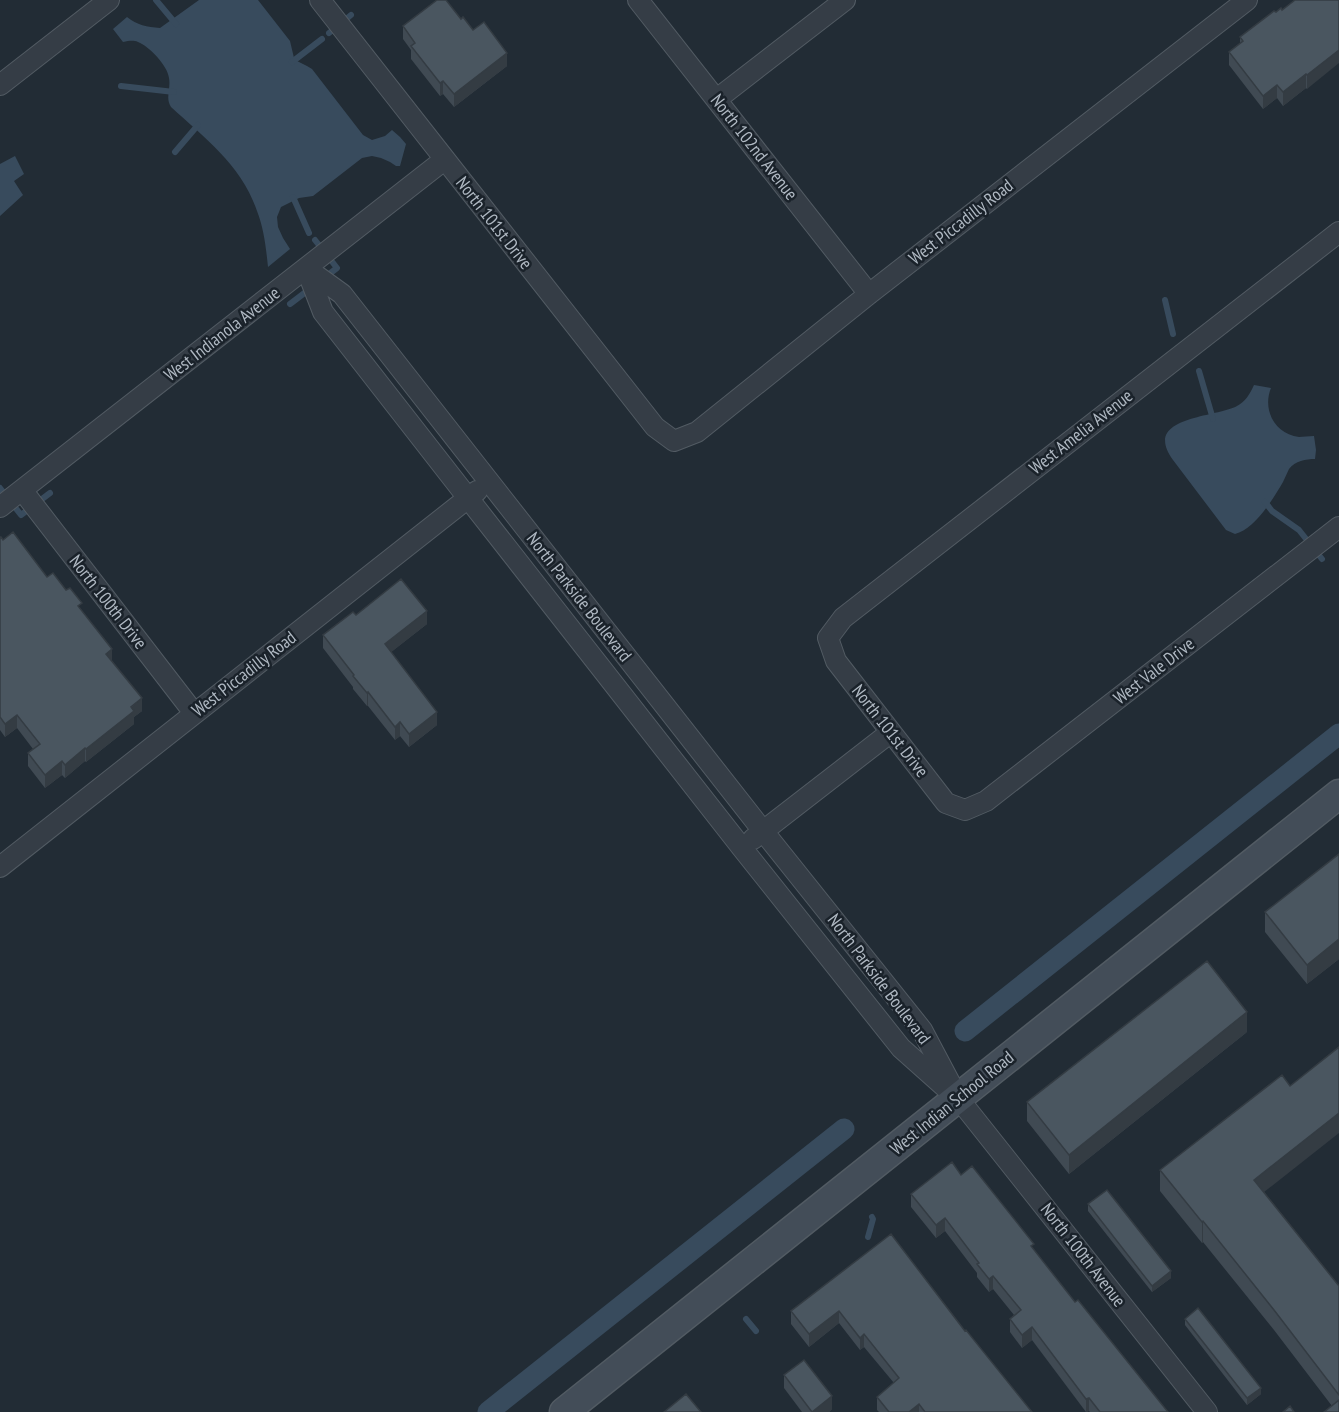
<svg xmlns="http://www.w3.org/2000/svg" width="1339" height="1412" viewBox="0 0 1339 1412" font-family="'PT Sans Narrow',sans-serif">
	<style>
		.water { fill: #384b5d }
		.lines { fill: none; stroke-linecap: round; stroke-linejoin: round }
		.stream { stroke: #384b5d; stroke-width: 6 }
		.canal { stroke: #384b5d; stroke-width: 21 }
		.minor-casing { stroke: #525b63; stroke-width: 22 }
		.secondary-casing { stroke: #525b63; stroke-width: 31 }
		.minor { stroke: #353d46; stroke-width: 20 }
		.secondary { stroke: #434d58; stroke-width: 28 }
		.wall { fill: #404a53 }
		.shaded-wall { fill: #343c43 }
		.building { fill: #4a5660; stroke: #343c43; stroke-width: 1.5 }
		.labels { text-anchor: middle; stroke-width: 5; stroke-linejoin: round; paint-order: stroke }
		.street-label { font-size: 18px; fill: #afb8c2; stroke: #1a222a }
	</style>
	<rect width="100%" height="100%" fill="#222c35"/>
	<path class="water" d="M 199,0 L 258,0 L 290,41 L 294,58 L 297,61 L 307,66 L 312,69 L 363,135 L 372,140 L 385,136 L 392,130 L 400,137 L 406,144 L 400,166 L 396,166 L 390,162 L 381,158 L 372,156 L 362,158 L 313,196 L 299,198 L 281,207 L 277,217 L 278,227 L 283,238 L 290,249 L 268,267 C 266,248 264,229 257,211 C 242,166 205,138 171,107 C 165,98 171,89 169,78 C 168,66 149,46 138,42 C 133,40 129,41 123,42 L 113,29 L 127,17 C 137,25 147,27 160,28 Z
		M 15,156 L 24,174 L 14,181 L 23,195 L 0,216 L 0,164 Z
		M 1254,385 L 1271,388 C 1262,410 1275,434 1299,437 C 1303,437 1309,436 1314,436 L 1316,450 L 1315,459 C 1306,459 1295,461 1289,469 C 1287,473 1285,478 1283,482 C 1273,499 1255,529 1235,534 L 1226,530 L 1173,460 C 1141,416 1215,418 1237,406 C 1245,402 1250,394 1254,385 Z"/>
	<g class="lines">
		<path class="stream" d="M 156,0 L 176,24
			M 329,33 L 351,15
			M 292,62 L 322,39
			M 121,86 L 174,92
			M 175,152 L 198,125
			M 293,197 L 309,233
			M 315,240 L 337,268 L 324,278
			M 1165,300 L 1173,334
			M 290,304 L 311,288
			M 1199,371 L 1213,419
			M 0,488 L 21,515 L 50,493
			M 1265,502 L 1272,511 L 1299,530 L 1322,559
			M 868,1237 L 873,1219 L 872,1217
			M 746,1319 L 756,1331"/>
		<path class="canal" d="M 965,1031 L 1339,734
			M 488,1412 L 844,1129"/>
		<defs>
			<path id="minor" d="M 320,0 L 655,427 L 674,441 L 697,432 L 869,294 L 1247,0
				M 638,0 L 869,294
				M 0,85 L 109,0
				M 717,99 L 845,0
				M 1339,232 L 843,618 L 828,638 L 836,661 L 946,803 L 965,810 L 986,801 L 1339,527
				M 306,268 L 342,294 L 763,831 L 922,1030 L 958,1098 L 1207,1412
				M 306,268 L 323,312 L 468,498 L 742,848 L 901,1048 L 947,1089
				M 22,490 L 194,713
				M 0,507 L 444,160
				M 753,839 L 891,732
				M 0,867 L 477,491"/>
			<path id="secondary" d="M 564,1412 L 1339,794"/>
		</defs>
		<use href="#minor" class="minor-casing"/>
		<use href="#secondary" class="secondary-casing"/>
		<use href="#minor" class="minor"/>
		<use href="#secondary" class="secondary"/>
	</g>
	<path class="wall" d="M 1339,0 L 1307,89 L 1306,88 L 1283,106 L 1277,98 L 1263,109 L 1229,65 L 1229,52 L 1240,43 L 1240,37 L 1276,12 L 1282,10 Z
		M 461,19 L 473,30 L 507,66 L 454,107 L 443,94 L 440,96 L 411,59 L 411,50 L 403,39 L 403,26 Z
		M 0,537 L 47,577 L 82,611 L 142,711 L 134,717 L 134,724 L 86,762 L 85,761 L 65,778 L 62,775 L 45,788 L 28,766 L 28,753 L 33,749 L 17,728 L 5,737 L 0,730 Z
		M 356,615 L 427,624 L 391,652 L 437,725 L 409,747 L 400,736 L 395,740 L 368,706 L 367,706 L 353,689 L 353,687 L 323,648 L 323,635 Z
		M 1339,854 L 1339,959 L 1307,984 L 1265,932 L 1265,912 Z
		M 1247,1032 L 1069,1174 L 1027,1121 L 1027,1102 Z
		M 1160,1170 L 1264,1192 L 1339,1286 L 1339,1412 L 1332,1406 L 1274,1330 L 1203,1242 L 1202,1243 L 1160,1191 Z
		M 961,1175 L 1034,1250 L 1075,1302 L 1168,1412 L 1090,1412 L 1089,1411 L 1086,1412 L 1032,1340 L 1022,1348 L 1010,1332 L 1010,1319 L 1014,1315 L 993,1289 L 989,1292 L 977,1277 L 977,1273 L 945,1231 L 936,1238 L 911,1207 L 911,1194 Z
		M 1088,1204 L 1171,1278 L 1152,1292 L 1088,1211 Z
		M 891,1234 L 965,1331 L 1032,1412 L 879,1412 L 877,1410 L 877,1397 L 894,1383 L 864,1347 L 860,1350 L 839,1323 L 809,1347 L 791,1324 L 791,1311 Z
		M 1185,1319 L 1261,1394 L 1247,1405 L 1185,1325 Z
		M 784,1375 L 832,1409 L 829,1412 L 802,1412 L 784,1388 Z"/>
	<path class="shaded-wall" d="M 1339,50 L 1339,63 L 1307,89 L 1307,75 Z
		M 507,53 L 507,66 L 454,107 L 454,94 Z
		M 1306,74 L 1306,88 L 1283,106 L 1283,92 Z
		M 443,81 L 443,94 L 440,96 L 440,83 Z
		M 1277,85 L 1277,98 L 1263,109 L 1263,96 Z
		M 427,611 L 427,624 L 385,657 L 385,644 Z
		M 112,649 L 112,663 L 106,654 Z
		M 368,692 L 368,706 L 367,706 L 367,693 Z
		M 142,698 L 142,711 L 134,717 L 134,724 L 86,762 L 86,749 Z
		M 437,712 L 437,725 L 409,747 L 409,734 Z
		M 17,715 L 17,728 L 5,737 L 5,724 Z
		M 400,722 L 400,736 L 395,740 L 395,727 Z
		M 85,748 L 85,761 L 65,778 L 65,765 Z
		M 62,761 L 62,775 L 45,788 L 45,775 Z
		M 1339,939 L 1339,959 L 1307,984 L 1307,965 Z
		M 1247,1012 L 1247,1032 L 1069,1174 L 1069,1155 Z
		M 1339,1113 L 1339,1133 L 1254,1200 L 1254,1180 Z
		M 945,1218 L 945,1231 L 936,1238 L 936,1225 Z
		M 1203,1221 L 1203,1242 L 1202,1243 L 1202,1222 Z
		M 1171,1271 L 1171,1278 L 1152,1292 L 1152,1286 Z
		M 993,1276 L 993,1289 L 989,1292 L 989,1279 Z
		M 839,1311 L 839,1323 L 809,1347 L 809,1334 Z
		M 1032,1327 L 1032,1340 L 1022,1348 L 1022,1335 Z
		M 864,1334 L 864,1347 L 860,1350 L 860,1338 Z
		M 1261,1388 L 1261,1394 L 1247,1405 L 1247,1398 Z
		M 832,1396 L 832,1409 L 829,1412 L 812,1412 Z
		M 1089,1398 L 1089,1411 L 1086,1412 L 1086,1399 Z
		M 919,1404 L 919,1412 L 909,1412 Z"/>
	<path class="building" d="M 437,0 L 446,0 L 461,19 L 463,17 L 473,30 L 484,22 L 507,53 L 454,94 L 443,81 L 440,83 L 411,46 L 415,43 L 403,26 Z
		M 1295,0 L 1339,0 L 1339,50 L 1307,75 L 1306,74 L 1283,92 L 1277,85 L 1263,96 L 1229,52 L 1243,41 L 1240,37 L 1274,11 L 1276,12 L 1281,8 L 1282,10 Z
		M 13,532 L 47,577 L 53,573 L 66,590 L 70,588 L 82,603 L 78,606 L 112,649 L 106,654 L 142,698 L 131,707 L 134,711 L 86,749 L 85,748 L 65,765 L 62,761 L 45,775 L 28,753 L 40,744 L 17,715 L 5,724 L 0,717 L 0,537 L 1,537 L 3,540 Z
		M 401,579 L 427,611 L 385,644 L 437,712 L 409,734 L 400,722 L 395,727 L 368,692 L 367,693 L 353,676 L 354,675 L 323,635 L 353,612 L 356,615 Z
		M 1339,854 L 1339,939 L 1307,965 L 1265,912 Z
		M 1207,961 L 1247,1012 L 1069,1155 L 1027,1102 Z
		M 1339,1047 L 1339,1113 L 1254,1180 L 1339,1286 L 1339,1395 L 1274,1310 L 1203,1221 L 1202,1222 L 1160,1170 L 1282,1075 L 1290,1086 Z
		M 952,1162 L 961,1175 L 972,1166 L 1034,1244 L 1031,1246 L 1075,1302 L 1078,1300 L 1168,1412 L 1100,1412 L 1089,1398 L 1086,1399 L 1032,1327 L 1022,1335 L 1010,1319 L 1021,1310 L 993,1276 L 989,1279 L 977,1264 L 979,1263 L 945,1218 L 936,1225 L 911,1194 Z
		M 1107,1190 L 1171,1271 L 1152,1286 L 1088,1204 Z
		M 891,1234 L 965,1331 L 966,1330 L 1032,1412 L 925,1412 L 919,1404 L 909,1412 L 889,1412 L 877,1397 L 899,1378 L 864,1334 L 860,1338 L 839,1311 L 809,1334 L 791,1311 Z
		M 1198,1308 L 1261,1388 L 1247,1398 L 1185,1319 Z
		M 804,1360 L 832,1396 L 812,1412 L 784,1375 Z
		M 686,1394 L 701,1412 L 664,1412 Z
		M 1339,1400 L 1339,1412 L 1324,1412 Z
		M 1290,1406 L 1294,1412 L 1283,1412 Z"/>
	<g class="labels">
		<g class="street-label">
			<text transform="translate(754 147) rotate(52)" y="6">North 102nd Avenue</text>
			<text transform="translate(961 222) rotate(-38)" y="6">West Piccadilly Road</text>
			<text transform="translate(494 223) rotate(52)" y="6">North 101st Drive</text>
			<text transform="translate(222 334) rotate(-38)" y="6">West Indianola Avenue</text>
			<text transform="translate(1081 432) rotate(-38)" y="6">West Amelia Avenue</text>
			<text transform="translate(579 597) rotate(52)" y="6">North Parkside Boulevard</text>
			<text transform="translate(108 602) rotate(52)" y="6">North 100th Drive</text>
			<text transform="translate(1154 671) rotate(-38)" y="6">West Vale Drive</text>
			<text transform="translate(244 674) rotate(-38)" y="6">West Piccadilly Road</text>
			<text transform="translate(890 731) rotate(52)" y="6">North 101st Drive</text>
			<text transform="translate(879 979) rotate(53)" y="6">North Parkside Boulevard</text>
			<text transform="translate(952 1103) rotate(-39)" y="6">West Indian School Road</text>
			<text transform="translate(1083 1255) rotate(52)" y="6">North 100th Avenue</text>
		</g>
	</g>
</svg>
